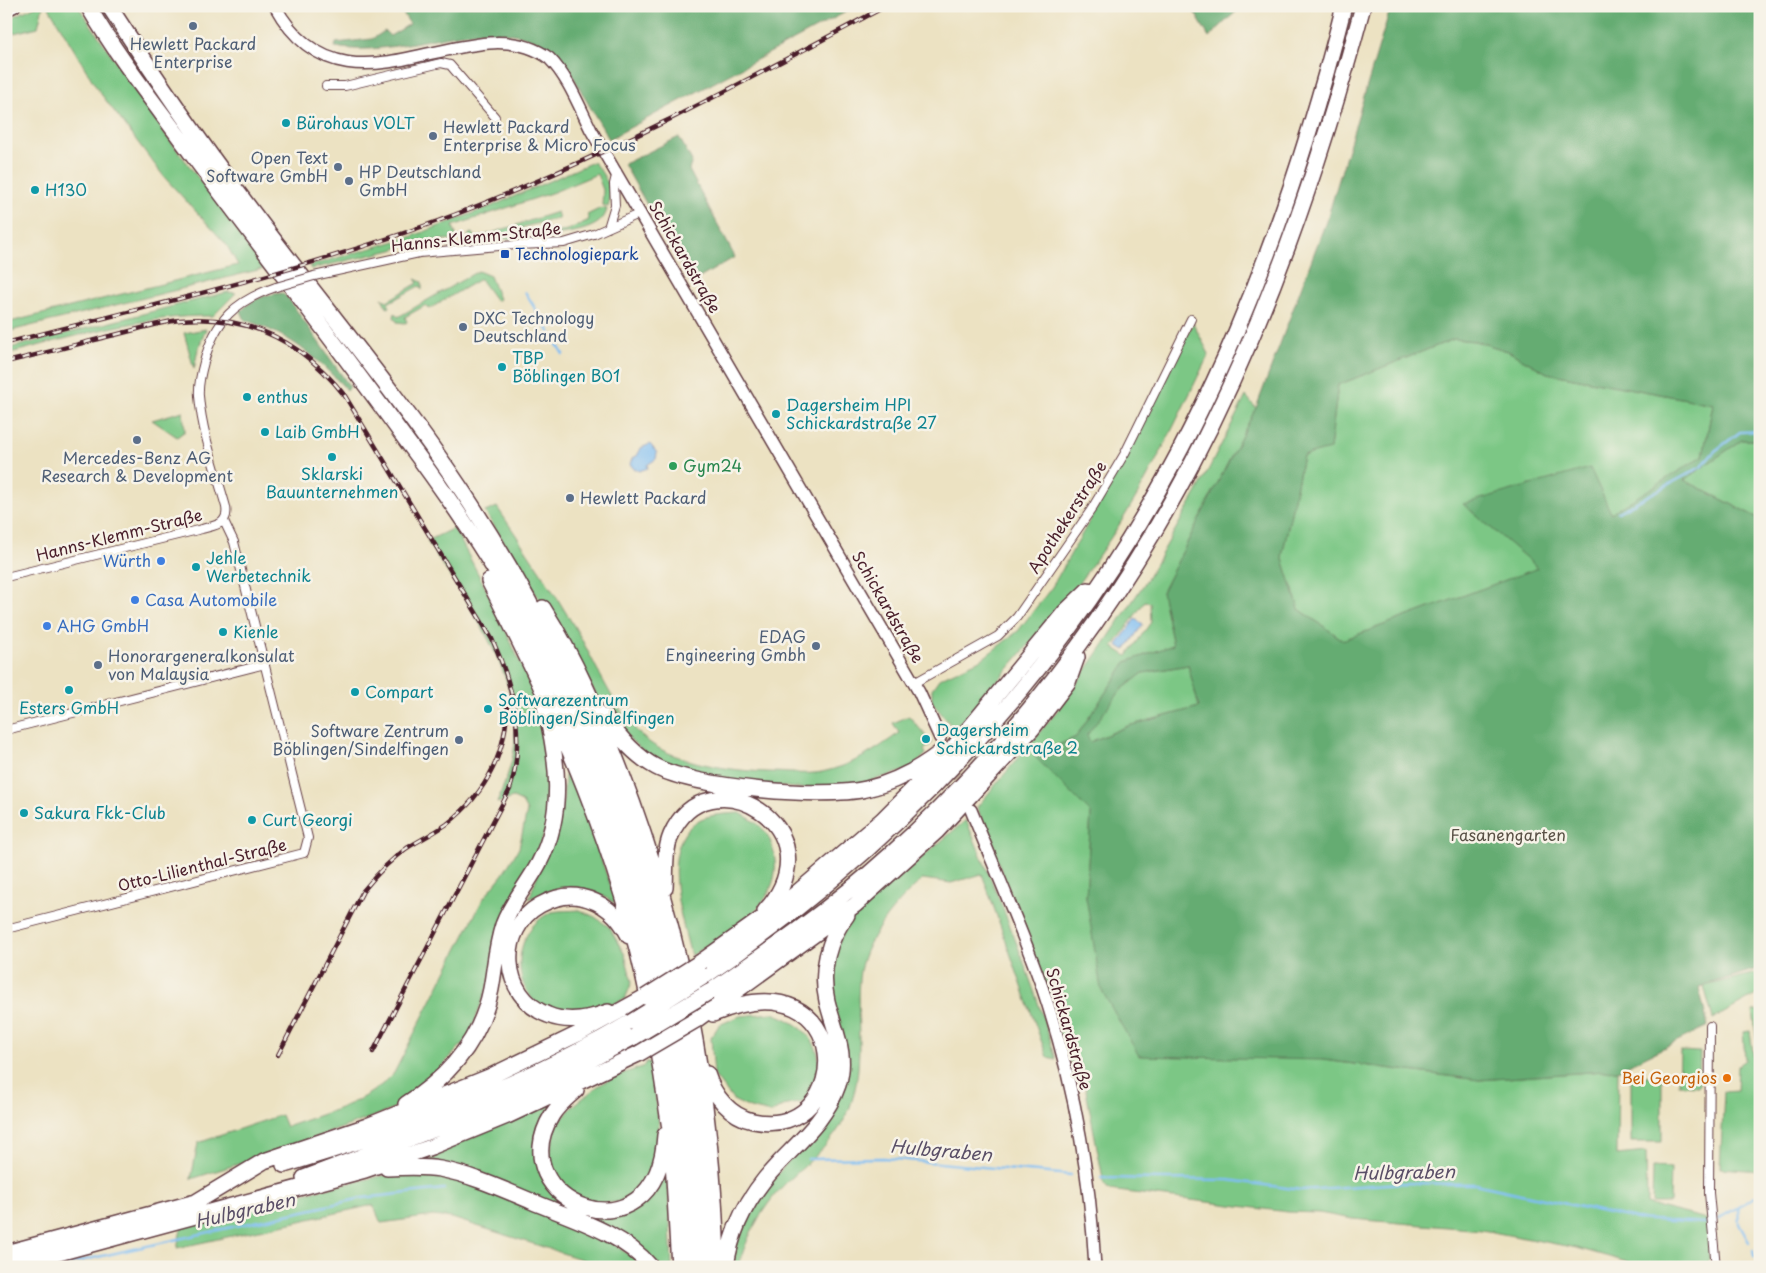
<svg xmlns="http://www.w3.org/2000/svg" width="1766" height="1273" viewBox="0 0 1766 1273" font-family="'Playpen Sans',sans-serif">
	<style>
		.green { fill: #7cc785; stroke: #637358; fill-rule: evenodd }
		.forest { fill: #65ac72; stroke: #58664e; fill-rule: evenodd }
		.water { fill: #7fbef3; stroke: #646e8f }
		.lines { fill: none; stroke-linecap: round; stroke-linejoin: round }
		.stream { stroke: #7fbef3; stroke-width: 2.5 }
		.secondary-tunnel { stroke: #ccbba4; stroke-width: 11; stroke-dasharray: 11 5.5; stroke-linecap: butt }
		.street-casing { stroke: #623c42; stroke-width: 10 }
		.secondary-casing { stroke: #623c42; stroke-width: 14 }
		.primary-casing { stroke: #623c42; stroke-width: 15 }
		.highway-casing { stroke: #623c42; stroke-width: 18 }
		.street { stroke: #fff; stroke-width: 8 }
		.secondary { stroke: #fff; stroke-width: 11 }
		.primary { stroke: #fff; stroke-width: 12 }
		.highway { stroke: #fff; stroke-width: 15 }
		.rail-casing { stroke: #4a1f2b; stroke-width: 4.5 }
		.rail { stroke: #f7f3e8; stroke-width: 2.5; stroke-dasharray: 8; stroke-linecap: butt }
		.street-bridge-casing { stroke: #623c42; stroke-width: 10; stroke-linecap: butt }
		.highway-bridge-casing { stroke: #623c42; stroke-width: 18; stroke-linecap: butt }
		.street-bridge { stroke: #fff; stroke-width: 8 }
		.highway-bridge { stroke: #fff; stroke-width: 15 }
		.service-dot { fill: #5c6f8a; stroke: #f7f3e8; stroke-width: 2 }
		.culture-dot { fill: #0f9aa8; stroke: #f7f3e8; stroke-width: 2 }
		.transit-dot { fill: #1a4fb4; stroke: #f7f3e8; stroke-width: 2 }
		.leisure-dot { fill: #2e9e5b; stroke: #f7f3e8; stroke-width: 2 }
		.shop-dot { fill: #3f7fe0; stroke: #f7f3e8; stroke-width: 2 }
		.food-dot { fill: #e8710a; stroke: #f7f3e8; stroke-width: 2 }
		.labels { text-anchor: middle; stroke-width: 5; stroke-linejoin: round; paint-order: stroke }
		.service-label { font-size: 16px; fill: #4e5e75; stroke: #f7f3e8; text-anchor: start }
		.culture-label { font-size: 16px; fill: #0d838f; stroke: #f7f3e8; text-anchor: start }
		.street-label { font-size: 16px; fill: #4a1f2b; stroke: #f7f3e8 }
		.transit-label { font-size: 16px; fill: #164399; stroke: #f7f3e8; text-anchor: start }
		.leisure-label { font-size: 16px; fill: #27864d; stroke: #f7f3e8; text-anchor: start }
		.shop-label { font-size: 16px; fill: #366cbe; stroke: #f7f3e8; text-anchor: start }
		.park-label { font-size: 16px; fill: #595146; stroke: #f7f3e8 }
		.food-label { font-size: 16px; fill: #c56008; stroke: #f7f3e8; text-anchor: end }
		.water-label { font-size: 18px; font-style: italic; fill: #5a4f67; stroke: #f7f3e8 }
	</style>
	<rect width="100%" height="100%" fill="#f7f3e8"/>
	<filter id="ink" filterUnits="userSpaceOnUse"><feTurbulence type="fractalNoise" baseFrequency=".02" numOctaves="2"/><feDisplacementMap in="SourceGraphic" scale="10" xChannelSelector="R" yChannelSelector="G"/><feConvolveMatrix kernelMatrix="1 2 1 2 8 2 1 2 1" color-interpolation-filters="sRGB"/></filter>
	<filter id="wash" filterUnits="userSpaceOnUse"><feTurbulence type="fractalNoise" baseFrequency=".0096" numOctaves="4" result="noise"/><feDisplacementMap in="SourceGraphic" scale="20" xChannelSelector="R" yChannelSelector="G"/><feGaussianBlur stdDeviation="1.12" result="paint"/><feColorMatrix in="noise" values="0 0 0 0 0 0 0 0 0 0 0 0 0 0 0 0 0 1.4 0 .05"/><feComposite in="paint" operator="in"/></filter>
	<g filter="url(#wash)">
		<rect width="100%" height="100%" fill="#ece2c2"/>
		<path class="green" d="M 36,6 L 43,6 L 38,27 L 6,35 L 6,20 Z
			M 48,6 L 78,6 L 166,135 L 266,268 L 6,332 L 6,323 L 238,265 L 226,244 L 165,178 L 98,90 Z
			M 593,162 C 605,174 614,191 608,207 L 602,205 L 603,190 L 597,174 L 554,192 L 453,226 L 457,238 L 465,235 L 464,239 L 417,241 L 392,250 L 311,269 L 309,266 L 413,236 L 492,206 Z
			M 601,208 L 607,209 C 603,232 564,233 546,236 L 570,229 L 589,220 L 587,215 Z
			M 557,212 L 559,218 L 523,227 L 519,238 L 468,240 L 469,234 L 473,233 L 476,238 Z
			M 478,271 L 490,276 L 499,299 L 496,301 L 480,279 L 429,309 L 426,305 L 405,317 L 407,322 L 405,323 L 397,322 L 394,317 L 395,313 L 398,317 Z
			M 415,279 L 422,282 L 422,290 L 419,286 L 388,303 L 390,307 L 387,308 L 382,298 L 387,301 L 418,283 Z
			M 228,292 L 236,293 L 213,316 C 142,315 74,337 6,354 L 6,349 Z
			M 1193,323 L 1209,354 C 1178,417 1149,481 1110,539 C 1067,604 1015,660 964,720 L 953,728 L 932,702 L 932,689 L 939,679 L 982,659 L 1018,631 L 1052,587 L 1108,488 Z
			M 206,329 L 198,349 L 194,369 L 184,333 Z
			M 1454,339 L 1475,341 L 1508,351 L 1547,373 L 1713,404 L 1703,456 L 1611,514 L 1463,504 L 1539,568 L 1343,640 L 1299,609 L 1282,556 L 1303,456 L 1330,448 L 1338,385 Z
			M 1246,396 L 1256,408 L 1162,592 L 1173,645 L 1126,662 L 1076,737 L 1034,756 L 1091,813 L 1086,897 L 1323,1060 L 1479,1080 L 1618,1070 L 1617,1155 L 1646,1152 L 1647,1204 L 1707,1219 L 1710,1257 L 1707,1267 L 1645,1267 L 1577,1248 L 1482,1230 L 1353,1219 L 1319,1213 L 1288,1212 L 1109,1190 L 1104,1184 L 1081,1065 L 1069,1062 L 1037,964 L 977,807 L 1054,715 L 1100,650 L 1146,581 L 1198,490 ZM 1145,601 L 1150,603 L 1151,622 L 1127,656 L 1113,647 Z
			M 183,411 L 185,431 L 177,437 L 152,420 Z
			M 1742,440 L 1760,440 L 1760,519 L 1684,480 Z
			M 497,507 C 524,547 552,588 577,631 C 596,664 618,719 649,742 C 677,763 733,771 769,772 C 785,772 805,775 822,772 C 851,766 875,751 899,733 L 893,723 L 909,716 L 932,743 L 924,750 L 926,754 L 911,769 L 835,791 L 711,781 L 657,764 L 612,723 L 575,657 L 485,512 Z
			M 454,528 L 495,606 L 538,703 L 551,763 L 548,823 L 469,1037 L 419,1091 L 389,1111 L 267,1155 L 191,1179 L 198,1143 L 281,1115 L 286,1127 C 324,1113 366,1104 394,1073 L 483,899 L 503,874 L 519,848 L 527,811 L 522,802 L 513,798 L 497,803 C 505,782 515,759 515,737 C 518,667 463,598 427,541 Z
			M 1188,665 L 1199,707 L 1128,726 L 1090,742 L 1086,735 L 1121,690 L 1143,673 Z
			M 569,769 L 616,901 L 614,903 C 581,881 564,884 529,899 L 563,802 L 565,776 Z
			M 740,813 C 760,824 769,830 774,854 C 785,905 726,934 691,956 C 682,919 656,842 701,819 C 713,814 727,814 740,813 Z
			M 966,820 C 1000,899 1032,977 1056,1059 L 1047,1057 L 982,874 L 951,883 L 923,879 C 895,903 862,941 859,979 C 856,1023 865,1065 850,1107 C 838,1139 811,1160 787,1182 C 765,1203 745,1237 739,1267 L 728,1267 L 748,1212 L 841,1094 L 829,960 L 852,917 Z
			M 579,910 L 595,917 L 609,927 L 625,955 L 632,982 L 625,999 C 605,1007 585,1016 563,1014 C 509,1009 506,931 552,912 C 560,910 571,911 579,910 Z
			M 1760,972 L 1760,993 L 1713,1019 L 1704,986 Z
			M 1760,1010 L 1760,1067 L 1753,1011 Z
			M 772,1013 C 816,1028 835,1062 803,1102 L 783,1106 L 771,1113 L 750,1108 L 733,1100 L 714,1075 L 711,1038 L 719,1025 L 740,1016 Z
			M 1750,1031 L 1760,1101 L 1760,1171 L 1720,1168 L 1724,1092 L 1737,1091 L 1738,1065 L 1745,1060 L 1743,1032 Z
			M 1680,1051 L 1700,1052 L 1699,1086 L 1679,1085 Z
			M 648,1061 L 652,1066 L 659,1125 L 658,1143 L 649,1175 L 629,1196 L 618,1202 L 592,1204 L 564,1187 L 551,1166 L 550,1153 L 556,1125 L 573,1106 L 598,1086 L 616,1076 L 642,1067 Z
			M 1631,1076 L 1662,1076 L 1662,1142 L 1631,1142 Z
			M 560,1099 L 548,1111 L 541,1124 L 536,1142 L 562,1203 L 581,1213 L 604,1216 L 665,1171 L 668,1182 L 672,1267 L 656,1267 L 646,1256 L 432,1163 L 430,1160 L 457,1144 Z
			M 1653,1167 L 1671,1168 L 1670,1203 L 1652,1203 Z
			M 413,1172 L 444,1176 L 485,1189 L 610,1241 L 645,1267 L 606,1267 L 452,1218 L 433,1216 L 381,1223 L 373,1205 L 177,1248 L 183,1220 L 386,1175 Z"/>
		<path class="forest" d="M 398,6 L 857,6 L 609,139 C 599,122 589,106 580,89 C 574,79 569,66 560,57 C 496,0 410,61 335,47 L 336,43 L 372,39 L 385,31 L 390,36 L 410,24 Z
			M 1191,6 L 1242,6 L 1209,37 Z
			M 1391,6 L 1760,6 L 1760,440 L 1742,440 L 1684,480 L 1760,519 L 1760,968 L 1699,987 L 1708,1026 L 1618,1070 L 1479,1080 L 1323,1060 L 1139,1056 L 1101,989 L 1086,897 L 1091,813 L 1034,756 L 1076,737 L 1126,662 L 1173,645 L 1162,592 L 1256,408 L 1328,216 ZM 1454,339 L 1475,341 L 1508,351 L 1547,373 L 1713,404 L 1703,456 L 1611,513 L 1590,468 L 1463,504 L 1538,568 L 1343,640 L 1299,609 L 1282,556 L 1303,456 L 1330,449 L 1338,385 ZM 1188,665 L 1199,707 L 1128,726 L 1090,742 L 1087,735 L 1121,690 L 1143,673 Z
			M 679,137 L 692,161 L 689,170 L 735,257 L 691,283 L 624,164 Z
			M 282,293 L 288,298 L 350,387 L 347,390 C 312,354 294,337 245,320 L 241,311 C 253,298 265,295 282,293 Z"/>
		<path class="water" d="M 650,444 L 657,453 L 656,459 L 647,465 L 648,468 L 639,471 L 634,469 L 630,464 L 633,457 L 637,456 L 641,448 Z
			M 1135,619 L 1143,624 L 1125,650 L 1117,645 Z"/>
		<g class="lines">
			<path class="stream" d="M 525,292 L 563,354
				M 1618,512 L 1701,467 L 1715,451 L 1740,432 L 1760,431
				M 808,1159 L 884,1158 L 1071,1175
				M 1101,1178 L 1228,1180 L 1301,1190 L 1402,1183 L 1475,1184 L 1636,1219 L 1705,1223
				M 1738,1208 L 1739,1224 L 1749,1242
				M 1718,1219 L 1755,1197
				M 1753,1250 L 1754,1256 L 1760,1257
				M 53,1267 L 362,1198 L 444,1189"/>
		</g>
	</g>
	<g filter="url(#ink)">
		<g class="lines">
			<path class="secondary-tunnel" d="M 940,738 L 963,791"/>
			<defs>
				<path id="street" d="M 326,86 L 345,86 L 441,63 L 450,65 L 495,117
					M 608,228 L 615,205 L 614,184 L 617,172
					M 314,276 L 419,253 L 499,246 L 564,243 L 594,234 L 641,213
					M 6,577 L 202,529 C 216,525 229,524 226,507 C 216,471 202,433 199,396 C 198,385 201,373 204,362 C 215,320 235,301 276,287
					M 914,683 L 998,636 L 1017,617 L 1091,510 L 1125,453 L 1191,319
					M 6,730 L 265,664
					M 6,929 L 304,853 L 308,838 L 234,542 L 224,521
					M 1710,1026 L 1709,1193 L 1716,1267"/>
				<path id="secondary" d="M 275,6 C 345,134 471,0 549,58 C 568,77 579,106 591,130 L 919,692 L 940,738
					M 971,810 C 995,869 1021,927 1042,987 C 1073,1078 1090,1171 1095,1267"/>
				<path id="primary" d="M 6,10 L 14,6"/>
				<path id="highway" d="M 88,6 C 118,58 156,105 191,153 C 262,249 336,343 406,440 C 450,499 497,568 531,633 C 633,828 687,1047 691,1267
					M 109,6 C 153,74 199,141 248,206 C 319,301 397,393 463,492 C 615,722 701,990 705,1267
					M 489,581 C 561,721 619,851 650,1006
					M 543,608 C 576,660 599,715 621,772 C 683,933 713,1095 717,1267
					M 605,717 C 619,737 635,756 656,767 C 696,788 823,799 866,789 C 893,783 919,769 941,752
					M 665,888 C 666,870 664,852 671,835 C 707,751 840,828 765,911
					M 702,961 L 792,897 L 882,820 L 949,753 L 1065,612 L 1088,590
					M 705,976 C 843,882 968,765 1067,631 C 1204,447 1288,227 1344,6
					M 709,992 C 771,950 833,907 889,856 C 1148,623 1274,337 1363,6
					M 608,1012 C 589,1019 567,1023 548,1015 C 500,997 497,929 540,905 C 553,898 567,894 581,897 C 604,902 619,916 629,936
					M 696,1020 L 855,905 L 937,831 L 1032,729 L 1068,682 L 1077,657
					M 655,1031 L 672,1142 L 679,1267
					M 707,1074 C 714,1096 730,1116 753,1121 C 857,1142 857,953 713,1014
					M 576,1090 C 567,1098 558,1105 552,1115 C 498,1202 657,1267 665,1135
					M 406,1104 C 449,1077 481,1039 491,989 C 495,967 496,946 503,925 C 511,903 528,884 539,863 C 565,814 558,759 545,707
					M 284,1165 C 404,1129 523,1086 631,1022
					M 387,1168 C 405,1167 423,1166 440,1169 C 472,1175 502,1189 531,1201 C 571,1218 622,1232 651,1267
					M 304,1178 L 494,1107 L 570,1071 L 634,1037
					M 6,1253 L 196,1202 L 264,1161 L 367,1126 L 489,1077 L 580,1033 L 645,997
					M 6,1262 L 14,1265 L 365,1170 L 431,1147 L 507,1116 L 638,1054
					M 726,1267 C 731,1228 751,1192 779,1163 C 801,1140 827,1118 838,1085 C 848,1054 834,1030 827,1001 C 820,971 828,939 847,915"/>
			</defs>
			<use href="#street" class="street-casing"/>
			<use href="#secondary" class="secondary-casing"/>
			<use href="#primary" class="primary-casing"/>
			<use href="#highway" class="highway-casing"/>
			<use href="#street" class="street"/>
			<use href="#secondary" class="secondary"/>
			<use href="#primary" class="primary"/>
			<use href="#highway" class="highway"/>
			<defs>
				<path id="rail" d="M 6,343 C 157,304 308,270 454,215 C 604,158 744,82 886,6
					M 6,362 C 41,354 75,345 110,336 C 133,331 156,323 180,320 C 249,314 303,342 345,396 L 492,639 C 514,687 526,738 510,789 L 373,1052
					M 278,1055 L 363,891 C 376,875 390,860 407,848 C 420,840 434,833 447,824 C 487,793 509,749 507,697"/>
			</defs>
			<use href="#rail" class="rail-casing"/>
			<use href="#rail" class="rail"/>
			<defs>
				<path id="street-bridge" d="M 276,287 L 314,276"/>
				<path id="highway-bridge" d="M 645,997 L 702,961
					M 631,1022 L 705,976
					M 634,1037 L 709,992
					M 638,1054 L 696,1020"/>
			</defs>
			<use href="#street-bridge" class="street-bridge-casing"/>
			<use href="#highway-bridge" class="highway-bridge-casing"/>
			<use href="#street-bridge" class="street-bridge"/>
			<use href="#highway-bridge" class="highway-bridge"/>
		</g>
	</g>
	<g class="service-dot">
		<circle cx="193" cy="26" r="5"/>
		<circle cx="433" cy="136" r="5"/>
		<circle cx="338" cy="167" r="5"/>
		<circle cx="349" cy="181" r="5"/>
		<circle cx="463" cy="327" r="5"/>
		<circle cx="137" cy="440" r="5"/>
		<circle cx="570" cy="498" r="5"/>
		<circle cx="816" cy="646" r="5"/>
		<circle cx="98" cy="665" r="5"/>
		<circle cx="459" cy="740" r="5"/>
	</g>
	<g class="culture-dot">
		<circle cx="286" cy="123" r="5"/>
		<circle cx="35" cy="190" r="5"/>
		<circle cx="502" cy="367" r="5"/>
		<circle cx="247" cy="397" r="5"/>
		<circle cx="776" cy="414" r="5"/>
		<circle cx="265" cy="432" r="5"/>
		<circle cx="332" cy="457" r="5"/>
		<circle cx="196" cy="567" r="5"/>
		<circle cx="223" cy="632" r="5"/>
		<circle cx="69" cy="690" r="5"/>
		<circle cx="355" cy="692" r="5"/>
		<circle cx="488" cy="709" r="5"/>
		<circle cx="926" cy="739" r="5"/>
		<circle cx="24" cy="813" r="5"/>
		<circle cx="252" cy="820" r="5"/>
	</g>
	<rect class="transit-dot" x="500" y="249" width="10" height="10" rx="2.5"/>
	<circle class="leisure-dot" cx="673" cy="466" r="5"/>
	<g class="shop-dot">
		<circle cx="161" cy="561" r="5"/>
		<circle cx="135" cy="600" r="5"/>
		<circle cx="47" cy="626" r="5"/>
	</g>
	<circle class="food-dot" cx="1727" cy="1078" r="5"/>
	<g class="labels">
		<g class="service-label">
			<text x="193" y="50" text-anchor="middle">Hewlett Packard<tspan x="193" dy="18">Enterprise</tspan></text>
			<text x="443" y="133">Hewlett Packard<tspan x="443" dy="18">Enterprise &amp; Micro Focus</tspan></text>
			<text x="328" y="164" text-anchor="end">Open Text<tspan x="328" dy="18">Software GmbH</tspan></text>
			<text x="359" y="178">HP Deutschland<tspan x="359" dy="18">GmbH</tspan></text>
			<text x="473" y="324">DXC Technology<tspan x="473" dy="18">Deutschland</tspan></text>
			<text x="137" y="464" text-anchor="middle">Mercedes-Benz AG<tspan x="137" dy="18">Research &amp; Development</tspan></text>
			<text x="580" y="504">Hewlett Packard</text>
			<text x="806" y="643" text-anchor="end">EDAG<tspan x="806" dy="18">Engineering Gmbh</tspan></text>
			<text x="108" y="662">Honorargeneralkonsulat<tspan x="108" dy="18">von Malaysia</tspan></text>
			<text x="449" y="737" text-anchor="end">Software Zentrum<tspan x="449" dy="18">Böblingen/Sindelfingen</tspan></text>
		</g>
		<g class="culture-label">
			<text x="296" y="129">Bürohaus VOLT</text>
			<text x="45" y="196">H130</text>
			<text x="512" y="364">TBP<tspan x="512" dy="18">Böblingen B01</tspan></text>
			<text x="257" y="403">enthus</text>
			<text x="786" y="411">Dagersheim HPI<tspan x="786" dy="18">Schickardstraße 27</tspan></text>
			<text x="275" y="438">Laib GmbH</text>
			<text x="332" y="480" text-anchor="middle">Sklarski<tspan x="332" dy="18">Bauunternehmen</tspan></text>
			<text x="206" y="564">Jehle<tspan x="206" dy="18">Werbetechnik</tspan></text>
			<text x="233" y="638">Kienle</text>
			<text x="365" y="698">Compart</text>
			<text x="498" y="706">Softwarezentrum<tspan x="498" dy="18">Böblingen/Sindelfingen</tspan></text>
			<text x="69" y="714" text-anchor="middle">Esters GmbH</text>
			<text x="936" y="736">Dagersheim<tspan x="936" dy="18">Schickardstraße 2</tspan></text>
			<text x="34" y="819">Sakura Fkk-Club</text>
			<text x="262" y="826">Curt Georgi</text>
		</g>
		<g class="street-label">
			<text transform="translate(476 237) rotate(-6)" y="6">Hanns-Klemm-Straße</text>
			<text transform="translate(685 257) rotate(60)" y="6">Schickardstraße</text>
			<text transform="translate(1067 517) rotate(-57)" y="6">Apothekerstraße</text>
			<text transform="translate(119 535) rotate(-14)" y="6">Hanns-Klemm-Straße</text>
			<text transform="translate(888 607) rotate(60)" y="6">Schickardstraße</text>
			<text transform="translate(202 865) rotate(-14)" y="6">Otto-Lilienthal-Straße</text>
			<text transform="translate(1069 1029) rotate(74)" y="6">Schickardstraße</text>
		</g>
		<g class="transit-label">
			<text x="515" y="260">Technologiepark</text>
		</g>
		<g class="leisure-label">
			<text x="683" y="472">Gym24</text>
		</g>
		<g class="shop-label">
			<text x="151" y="567" text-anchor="end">Würth</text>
			<text x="145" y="606">Casa Automobile</text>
			<text x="57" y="632">AHG GmbH</text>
		</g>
		<g class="park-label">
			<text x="1508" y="841">Fasanengarten</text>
		</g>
		<g class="food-label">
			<text x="1717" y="1084">Bei Georgios</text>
		</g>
		<g class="water-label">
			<text transform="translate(941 1151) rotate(5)" y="6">Hulbgraben</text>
			<text transform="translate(1404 1173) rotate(-1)" y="6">Hulbgraben</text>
			<text transform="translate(245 1211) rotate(-13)" y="6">Hulbgraben</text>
		</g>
	</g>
	<rect width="1766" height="1273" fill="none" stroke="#f7f3e8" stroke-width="25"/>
</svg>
